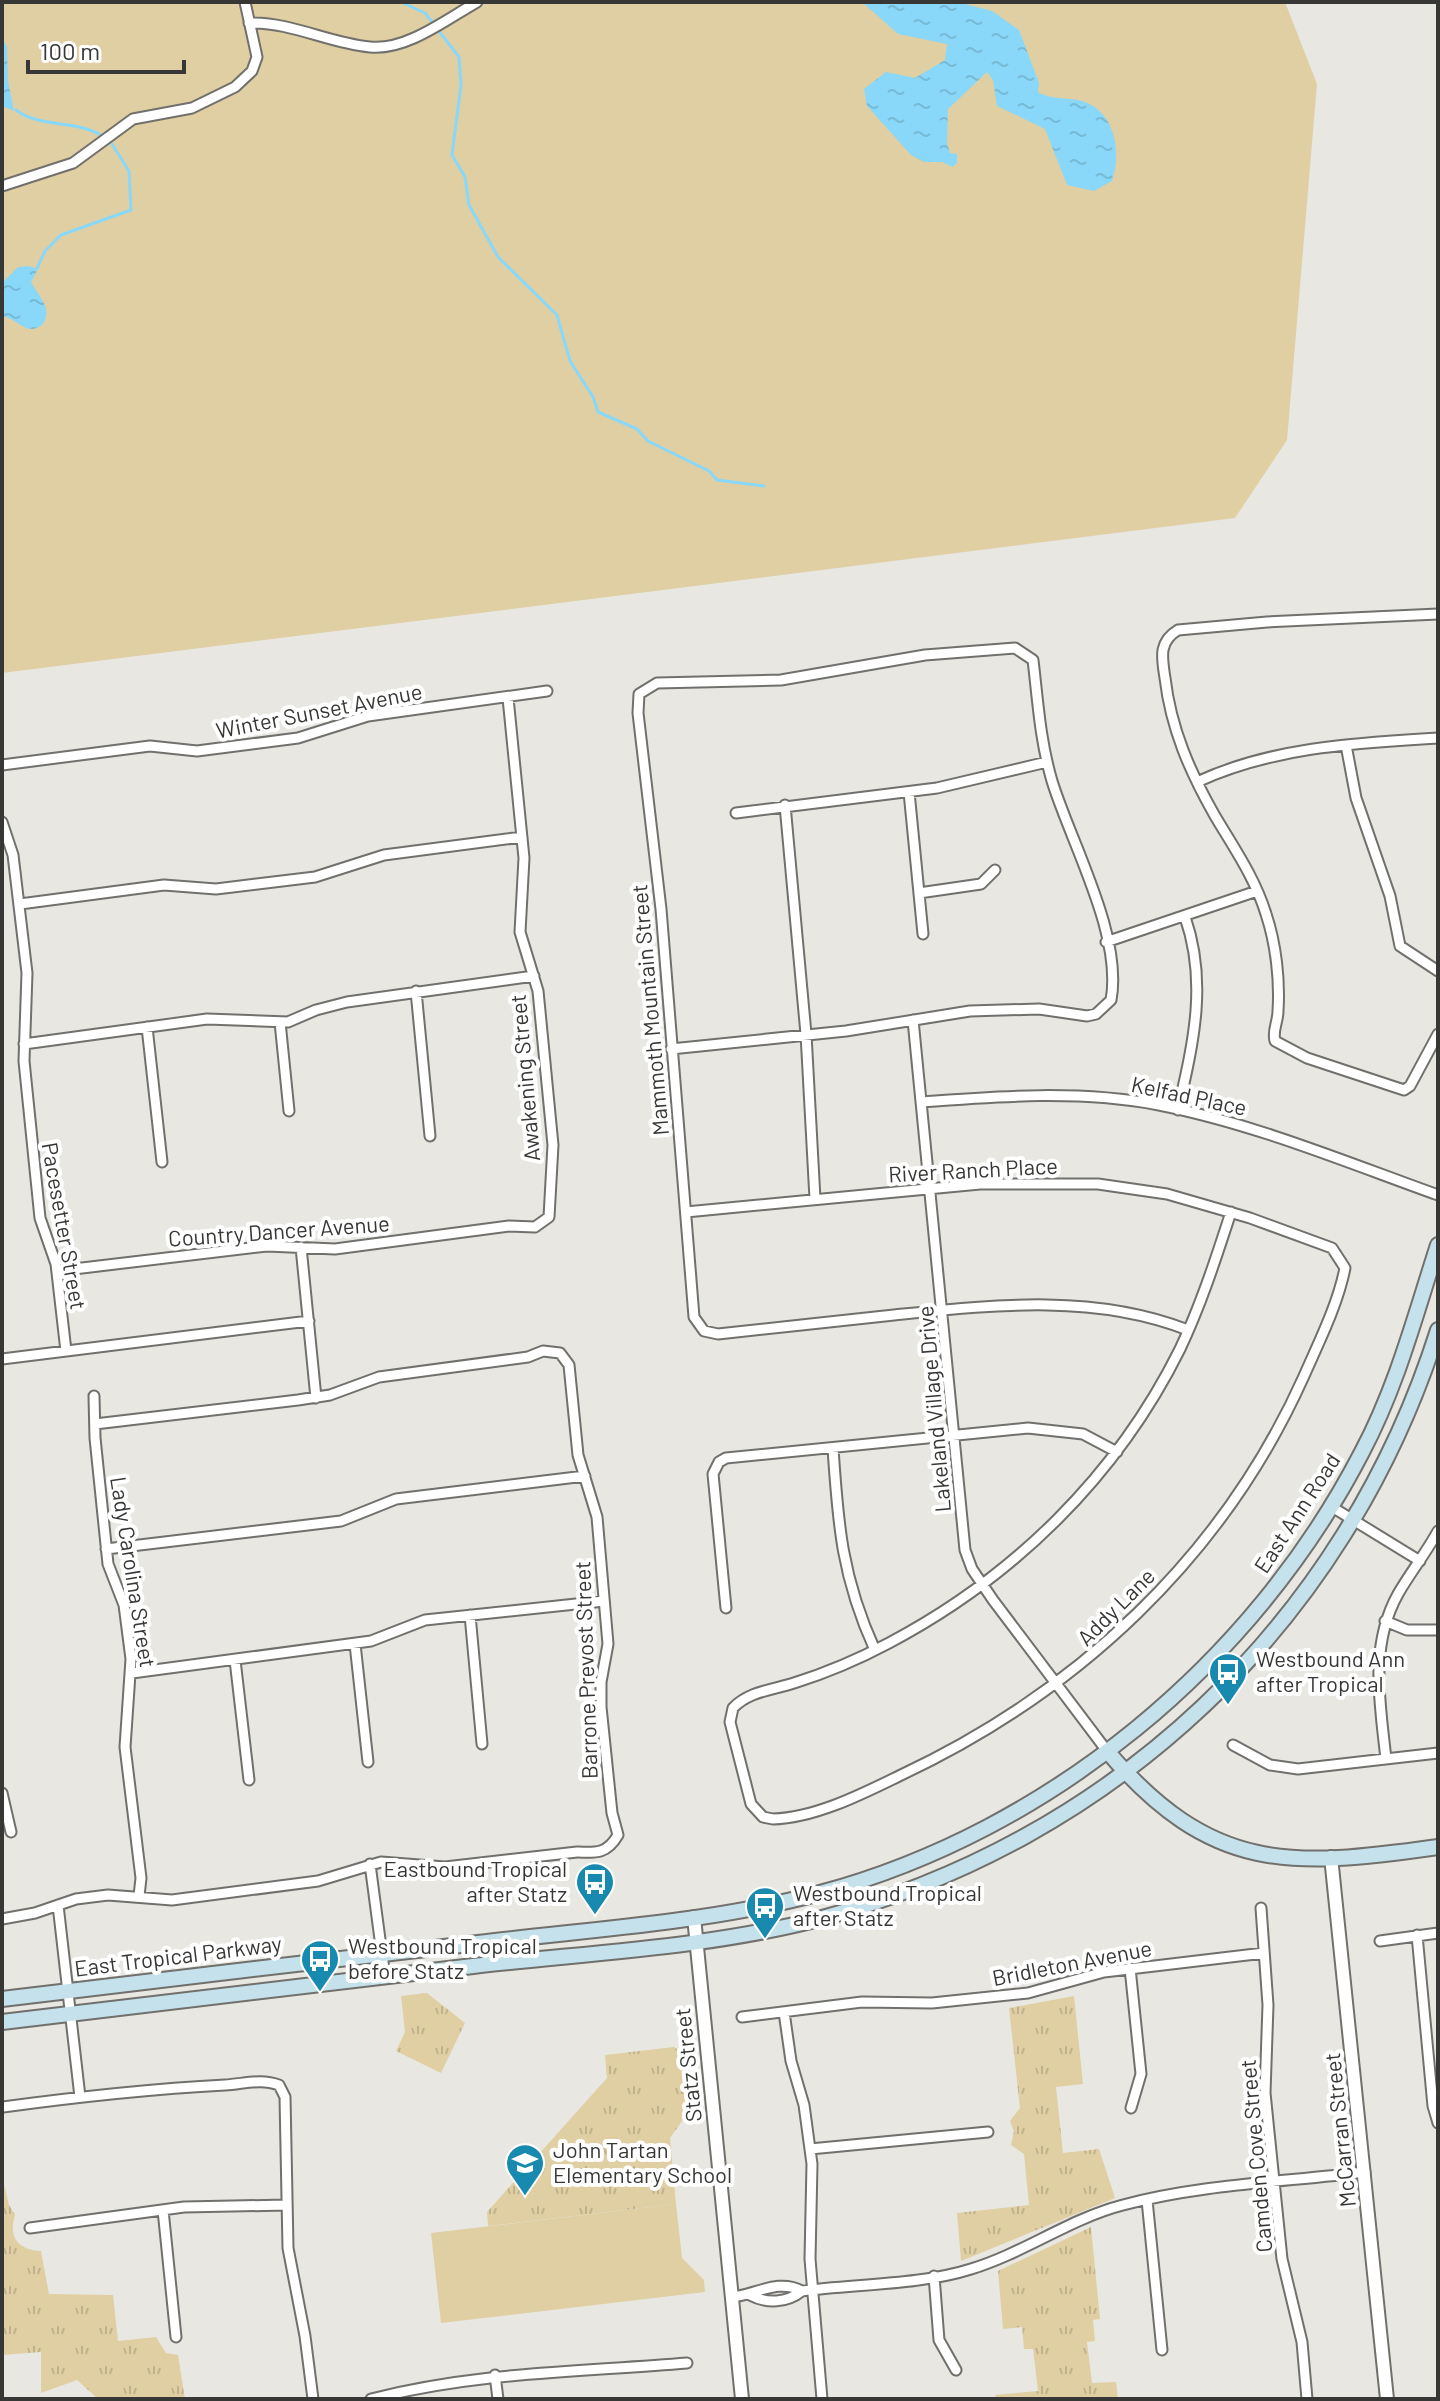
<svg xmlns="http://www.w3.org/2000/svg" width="1440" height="2401" viewBox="0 0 1440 2401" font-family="Barlow,sans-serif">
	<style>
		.grass { fill: #dfcfa3 }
		.park { fill: url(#park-tufts) }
		.water { fill: url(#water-ripples) }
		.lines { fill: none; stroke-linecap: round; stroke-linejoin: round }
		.stream { stroke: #89d8f9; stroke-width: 3 }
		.minor-casing { stroke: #71706c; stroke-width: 13 }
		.tertiary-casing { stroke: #71706c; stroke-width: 16 }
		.secondary-casing { stroke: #71706c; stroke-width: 18 }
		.minor { stroke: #fff; stroke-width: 9 }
		.tertiary { stroke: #fff; stroke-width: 12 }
		.secondary { stroke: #c4e1ec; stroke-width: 14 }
		.labels { text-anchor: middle; stroke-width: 8; stroke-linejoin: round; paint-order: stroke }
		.street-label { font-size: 22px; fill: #373735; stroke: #fff }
		.poi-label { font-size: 22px; fill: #373735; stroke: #fff; text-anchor: start }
	</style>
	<defs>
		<pattern id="park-tufts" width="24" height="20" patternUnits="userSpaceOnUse" patternTransform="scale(2)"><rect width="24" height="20" fill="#dfcfa3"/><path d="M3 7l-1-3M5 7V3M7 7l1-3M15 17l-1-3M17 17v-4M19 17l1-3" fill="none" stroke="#c0b28d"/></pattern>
		<pattern id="water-ripples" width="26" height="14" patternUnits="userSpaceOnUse" patternTransform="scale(2)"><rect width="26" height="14" fill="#89d8f9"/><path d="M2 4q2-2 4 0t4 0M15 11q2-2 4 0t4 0" fill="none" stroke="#77bad6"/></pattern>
	</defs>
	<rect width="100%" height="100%" fill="#e8e7e2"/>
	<path class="grass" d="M 2,2 L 1285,2 L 1317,84 L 1287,440 L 1235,518 L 2,673 Z
		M 676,2204 L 682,2258 L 704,2280 L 705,2292 L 441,2323 L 431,2233 Z"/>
	<path class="park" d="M 427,1993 L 465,2023 L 441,2073 L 396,2051 L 405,2032 L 401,1996 Z
		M 1074,1996 L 1083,2084 L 1056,2087 L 1063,2153 L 1099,2149 L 1115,2198 L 961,2261 L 957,2213 L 1029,2205 L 1024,2154 L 1011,2145 L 1014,2131 L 1010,2121 L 1020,2108 L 1009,2008 Z
		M 674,2047 L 681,2052 L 687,2114 L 670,2138 L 676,2204 L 488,2226 L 487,2212 L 607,2078 L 605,2055 Z
		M 2,2176 L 9,2205 L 15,2215 C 8,2237 18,2250 41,2251 L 49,2294 L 113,2295 L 118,2341 L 156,2337 L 166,2353 L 178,2355 L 185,2399 L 98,2399 L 77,2380 L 41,2393 L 41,2352 L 2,2355 Z
		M 1091,2227 L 1100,2319 L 1093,2320 L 1095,2341 L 1087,2342 L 1092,2383 L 1116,2382 L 1118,2399 L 996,2399 L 995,2395 L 1038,2391 L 1033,2349 L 1024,2349 L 1022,2327 L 1003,2329 L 998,2271 Z"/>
	<path class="water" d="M 862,2 L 957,2 L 992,11 L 1019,30 L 1039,83 L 1038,92 C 1051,100 1067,97 1082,101 C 1115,111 1122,152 1112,181 L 1094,191 L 1067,185 L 1045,129 L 997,106 L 993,80 L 987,72 L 948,109 L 947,143 L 950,153 L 957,154 L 957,162 L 953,167 L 942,162 L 924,162 L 911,155 L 867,106 L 864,89 L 886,72 L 915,78 L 945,60 L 947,44 L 898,34 Z
		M 2,38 L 7,47 L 8,81 L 14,111 L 2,106 Z
		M 29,266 L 38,269 L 31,282 C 38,296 53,307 43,324 C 26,338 18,318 2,316 L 3,282 L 18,267 Z"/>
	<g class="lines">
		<path class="stream" d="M 401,2 L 425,13 L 459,57 L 461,85 L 452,155 L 465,177 L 469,205 L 498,257 L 557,315 L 570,361 L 593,397 L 598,412 L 637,429 L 648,441 L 709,471 L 717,480 L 764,486
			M 16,110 C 41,129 78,119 104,137
			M 37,268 L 45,251 L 61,235 L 131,210 L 129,171 L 112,144"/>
		<defs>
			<path id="minor" d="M 249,23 C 292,22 328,43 370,47 C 406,51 447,19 477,2
				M 2,186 L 73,163 L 133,119 L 192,108 L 235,87 L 252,71 L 257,57 L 245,2
				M 1438,614 L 1267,622 L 1178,630 C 1158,642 1162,658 1165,678 C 1171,729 1190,772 1215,816 C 1234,848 1255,878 1266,914 C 1276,944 1280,980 1278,1011 C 1278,1022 1272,1031 1275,1041 L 1307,1058 L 1404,1090 L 1410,1086 L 1438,1034
				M 1346,745 L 1356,798 L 1390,896 L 1400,946 L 1438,971
				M 2,765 L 150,746 L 197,751 L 298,738 L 368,716 L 547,691
				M 1197,782 C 1272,747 1356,743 1438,738
				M 909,792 L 923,934
				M 785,805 L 806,1034 L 815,1199
				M 736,813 L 937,788 L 1047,762
				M 2,822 L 13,855 L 27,973 L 24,1061 L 40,1218 L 56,1264 L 66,1351
				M 919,893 L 981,884 L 995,870
				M 20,904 L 164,885 L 216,889 L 315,877 L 384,855 L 522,837
				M 1106,942 L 1257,891
				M 416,991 L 430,1136
				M 913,1020 L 965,1550 L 972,1569 L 993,1600 L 1107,1751
				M 280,1022 L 289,1111
				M 147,1027 L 162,1162
				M 24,1044 L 207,1019 L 288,1022 L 316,1010 L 347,1002 L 534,976
				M 671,1049 L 846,1031 L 970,1011 L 1039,1009 L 1087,1016 L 1096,1014 L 1111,1000 C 1123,935 1071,843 1052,781 C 1040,740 1038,702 1033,660 L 1015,648 L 925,655 L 781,680 L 657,683 L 639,694 L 638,713 L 661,909 L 694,1317 L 704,1331 L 718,1334 C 777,1328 835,1321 894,1315 C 992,1305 1094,1293 1188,1330
				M 921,1102 C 999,1096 1081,1090 1159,1105 C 1255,1124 1346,1162 1438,1195
				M 1178,1110 C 1193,1044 1208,983 1185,917
				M 686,1212 L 980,1184 L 1098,1184 L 1167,1194 L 1250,1218 L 1332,1248 L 1345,1268 C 1338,1304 1319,1342 1304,1376 C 1223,1557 1077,1693 899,1776 C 862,1794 815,1818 773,1819 L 763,1817 L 751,1804 L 730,1722 L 733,1708 C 749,1691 773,1690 794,1683 C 826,1673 859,1659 889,1643 C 1014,1577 1117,1476 1180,1349 C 1201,1305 1216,1258 1231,1212
				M 301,1247 L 316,1398
				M 57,1271 L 267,1246 L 335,1249 L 509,1226 L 535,1227 L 549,1217 L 553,1145 L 538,991 L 520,932 L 524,858 L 508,698
				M 2,1359 L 309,1321
				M 94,1396 L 95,1438 L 108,1564 L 124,1605 L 131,1659 L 125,1747 L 141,1878 L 139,1896
				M 833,1448 C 838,1525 842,1578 875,1650
				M 1332,1507 L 1420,1561
				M 106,1549 L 341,1521 L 396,1499 L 585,1476
				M 726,1608 L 713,1474 L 719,1462 L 726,1458 L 1028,1428 L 1083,1434 L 1117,1452
				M 470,1615 L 482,1744
				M 1385,1621 L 1407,1630 L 1438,1630
				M 355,1644 L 368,1762
				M 235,1660 L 249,1780
				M 132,1673 L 371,1641 L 425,1620 L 604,1601
				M 1233,1745 L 1270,1765 L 1298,1769 L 1438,1753
				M 1386,1759 C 1380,1703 1369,1646 1398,1594 C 1410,1573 1426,1553 1438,1531
				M 2,1793 L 11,1832
				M 370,1864 L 385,1977
				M 58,1905 L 80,2097
				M 1261,1908 L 1268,2005 L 1265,2093 L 1282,2259 L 1302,2342 L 1307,2399
				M 2,1919 L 35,1913 L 76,1899 L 108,1895 L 172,1900 L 318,1881 L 381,1862 L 445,1867 L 577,1852 C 596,1853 607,1854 618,1835 L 612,1813 L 601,1707 L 601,1682 L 608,1644 L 597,1517 L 578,1455 L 569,1365 L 560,1353 L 543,1351 L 528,1357 L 379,1377 L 330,1395 L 298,1400 L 95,1424
				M 1417,1935 L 1433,2106 L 1438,2123
				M 1380,1941 L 1438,1933
				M 1130,1968 L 1141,2074 L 1131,2108
				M 784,2012 L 791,2061 L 804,2105 L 812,2164 L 810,2259 L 822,2399
				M 742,2017 L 862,2002 L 932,2003 L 1028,1993 L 1104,1972 L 1264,1953
				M 3,2107 C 77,2097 150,2089 225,2085 C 244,2084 261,2078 279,2085 L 285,2097 L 288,2248 L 305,2336 L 313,2399
				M 810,2149 L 988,2132
				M 1147,2200 L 1162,2350
				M 163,2210 L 176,2337
				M 30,2228 L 184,2207 L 286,2205
				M 934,2276 L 939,2340 L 956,2370
				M 750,2295 C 767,2304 787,2303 802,2291
				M 732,2297 C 755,2295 778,2278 802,2291 C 855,2284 921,2285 971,2269 C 1024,2253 1069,2219 1123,2205 C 1202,2184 1285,2182 1365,2172
				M 495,2375 L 498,2399
				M 371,2399 C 477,2372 578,2372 687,2363"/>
			<path id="tertiary" d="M 1331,1857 L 1387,2399
				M 694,1917 L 742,2399"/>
			<path id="secondary" d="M 1107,1751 C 1211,1873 1290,1868 1438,1847
				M 2,1999 C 161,1980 319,1961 478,1943 C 591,1929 709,1923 820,1893 C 1050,1831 1253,1663 1362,1452 C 1397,1386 1415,1316 1438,1245
				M 2,2022 C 159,2004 316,1985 473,1966 C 586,1953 704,1948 815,1920 C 1113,1842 1345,1624 1438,1330"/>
		</defs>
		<use href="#minor" class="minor-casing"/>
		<use href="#tertiary" class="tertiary-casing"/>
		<use href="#secondary" class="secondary-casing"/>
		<use href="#minor" class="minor"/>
		<use href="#tertiary" class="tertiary"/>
		<use href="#secondary" class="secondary"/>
	</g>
	<defs>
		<symbol id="bus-pin" viewBox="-11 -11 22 30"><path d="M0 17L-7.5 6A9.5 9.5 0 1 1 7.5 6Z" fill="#188aaf" stroke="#fff"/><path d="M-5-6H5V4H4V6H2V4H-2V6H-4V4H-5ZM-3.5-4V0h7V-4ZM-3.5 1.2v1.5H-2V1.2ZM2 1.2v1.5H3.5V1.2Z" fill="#fff"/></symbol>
		<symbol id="school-pin" viewBox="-11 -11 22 30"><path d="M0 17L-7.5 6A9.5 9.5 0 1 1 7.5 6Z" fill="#188aaf" stroke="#fff"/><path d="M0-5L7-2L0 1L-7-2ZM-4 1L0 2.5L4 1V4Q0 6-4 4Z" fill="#fff"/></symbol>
	</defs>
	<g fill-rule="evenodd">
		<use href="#bus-pin" x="1206" y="1650" width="44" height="60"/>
		<use href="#bus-pin" x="573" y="1860" width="44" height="60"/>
		<use href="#bus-pin" x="743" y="1884" width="44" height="60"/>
		<use href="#bus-pin" x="298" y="1937" width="44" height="60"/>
		<use href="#school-pin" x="503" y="2141" width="44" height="60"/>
	</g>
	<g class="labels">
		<g class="street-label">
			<text transform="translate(319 711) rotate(-11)" y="8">Winter Sunset Avenue</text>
			<text transform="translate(650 1010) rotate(-95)" y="8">Mammoth Mountain Street</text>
			<text transform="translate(525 1078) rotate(-95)" y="8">Awakening Street</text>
			<text transform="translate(1189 1096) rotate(12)" y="8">Kelfad Place</text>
			<text transform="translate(973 1170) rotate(-3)" y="8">River Ranch Place</text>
			<text transform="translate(64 1226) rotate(80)" y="8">Pacesetter Street</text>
			<text transform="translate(279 1231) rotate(-4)" y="8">Country Dancer Avenue</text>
			<text transform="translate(934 1409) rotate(-95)" y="8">Lakeland Village Drive</text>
			<text transform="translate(1297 1513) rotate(-57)" y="8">East Ann Road</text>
			<text transform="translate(133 1572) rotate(81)" y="8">Lady Carolina Street</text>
			<text transform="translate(1116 1607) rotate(-45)" y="8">Addy Lane</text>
			<text transform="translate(586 1670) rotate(-92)" y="8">Barrone Prevost Street</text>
			<text transform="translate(178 1956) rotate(-7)" y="8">East Tropical Parkway</text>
			<text transform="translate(1072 1963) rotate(-11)" y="8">Bridleton Avenue</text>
			<text transform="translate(688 2065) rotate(-96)" y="8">Statz Street</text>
			<text transform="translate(1340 2130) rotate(-96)" y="8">McCarran Street</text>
			<text transform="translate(1256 2156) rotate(-95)" y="8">Camden Cove Street</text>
		</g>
		<g class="poi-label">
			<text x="1256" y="1667">Westbound Ann<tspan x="1256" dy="25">after Tropical</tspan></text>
			<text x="567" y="1877" text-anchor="end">Eastbound Tropical<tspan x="567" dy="25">after Statz</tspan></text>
			<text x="793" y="1901">Westbound Tropical<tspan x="793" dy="25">after Statz</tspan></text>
			<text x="348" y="1954">Westbound Tropical<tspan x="348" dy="25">before Statz</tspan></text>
			<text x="553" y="2158">John Tartan<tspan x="553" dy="25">Elementary School</tspan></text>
		</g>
	</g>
	<rect width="1440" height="2401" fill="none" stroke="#373735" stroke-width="8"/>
	<path d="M28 60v12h156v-12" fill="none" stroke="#373735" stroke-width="4"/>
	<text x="40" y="60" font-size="24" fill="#373735" stroke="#ffffff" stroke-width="6" paint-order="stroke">100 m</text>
</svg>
